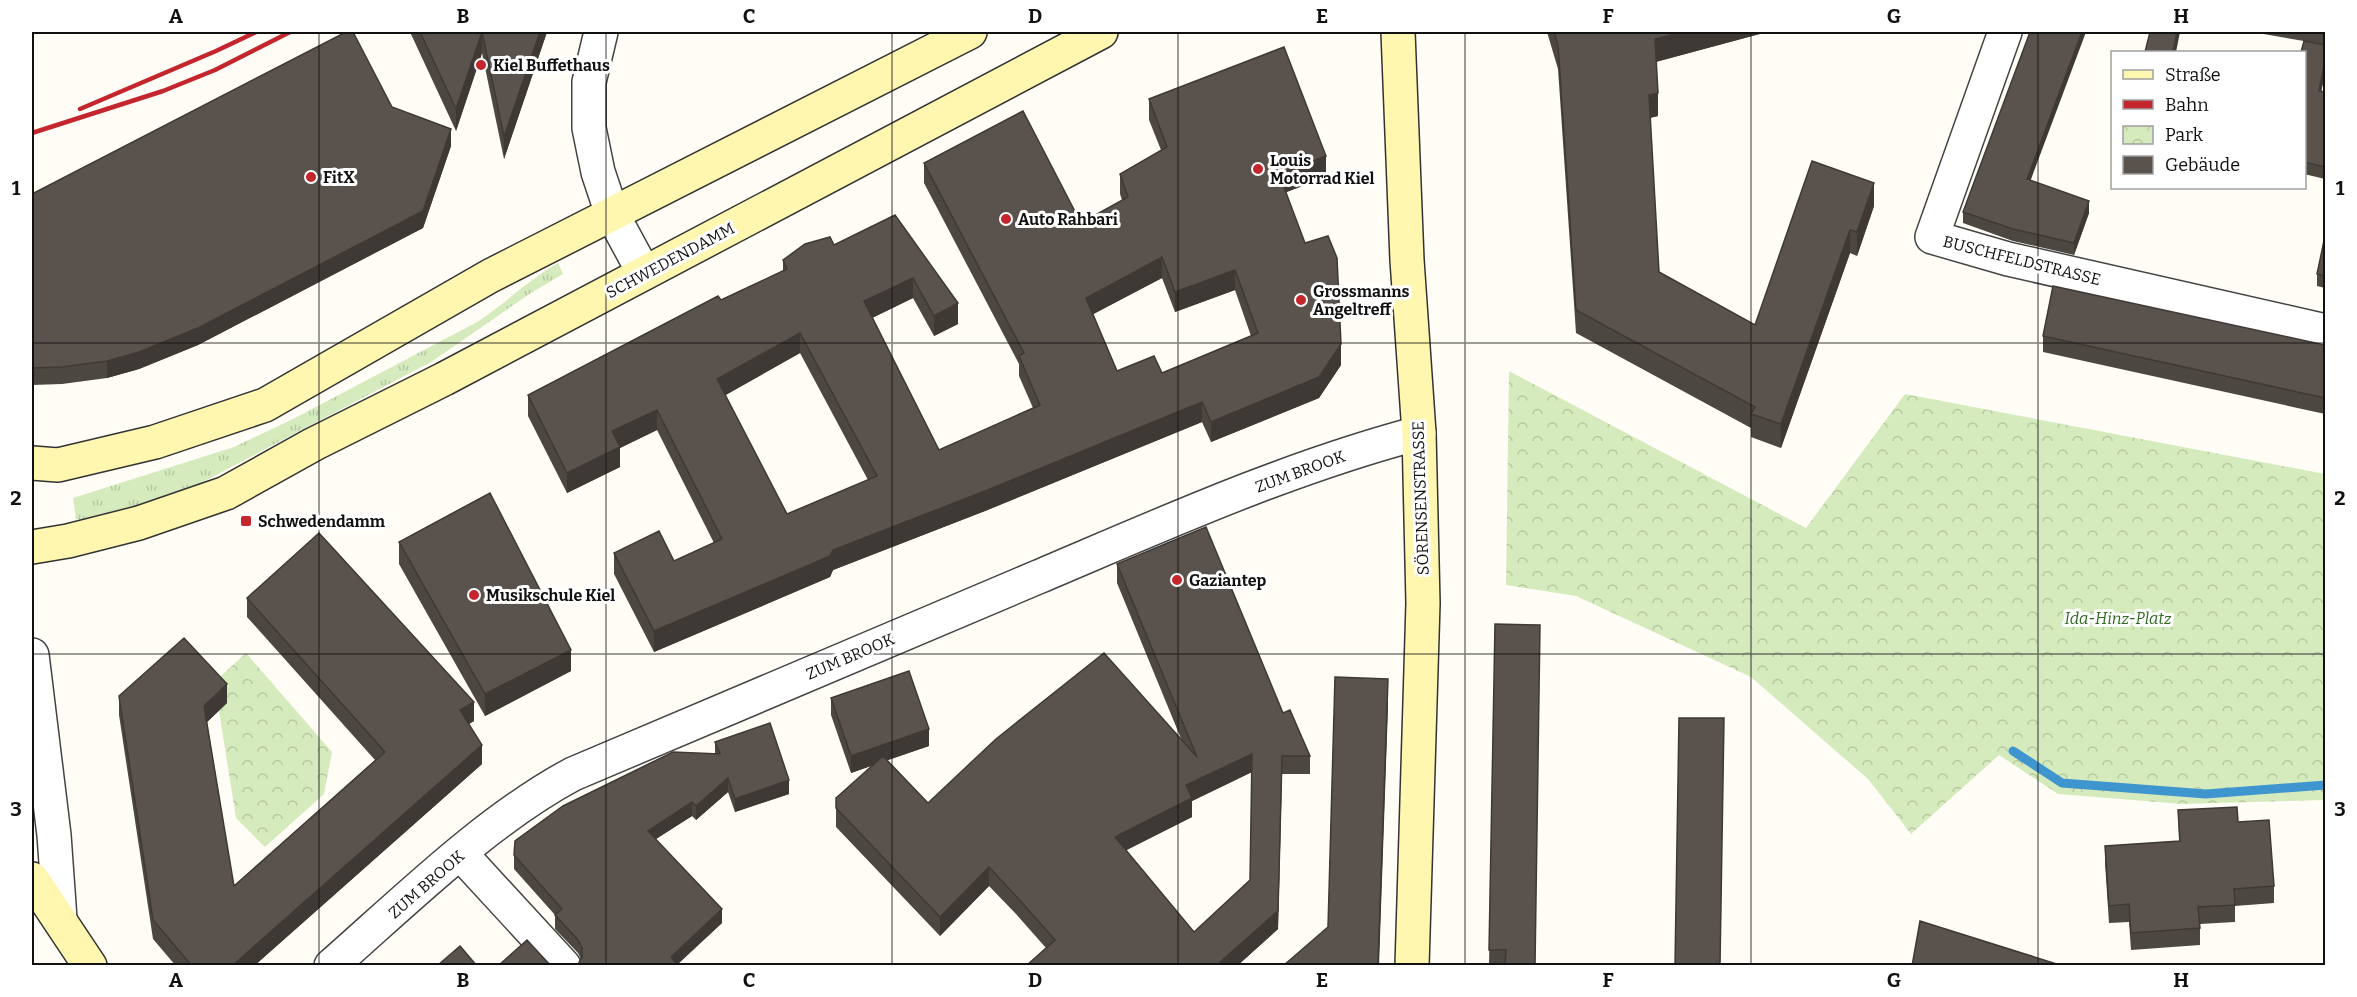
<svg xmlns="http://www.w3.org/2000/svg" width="2357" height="997" viewBox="0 0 2357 997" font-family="Bitter,serif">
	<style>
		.grass { fill: url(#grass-tufts) }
		.park { fill: url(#park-crowns) }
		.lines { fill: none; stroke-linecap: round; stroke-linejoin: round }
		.stream { stroke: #3f96cf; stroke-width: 9 }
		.minor-casing { stroke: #444; stroke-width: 36 }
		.secondary-casing { stroke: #333; stroke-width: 36 }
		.minor { stroke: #fff; stroke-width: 33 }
		.secondary { stroke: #fff6b0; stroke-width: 33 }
		.rail { stroke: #c4262e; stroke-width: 4.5 }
		.wall { fill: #4d4742; fill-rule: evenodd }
		.shaded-wall { fill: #3f3936 }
		.building { fill: #5a524d; stroke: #3f3936; stroke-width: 1.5; fill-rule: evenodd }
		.grid { fill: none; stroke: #111; stroke-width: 1.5; stroke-opacity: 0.55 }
		.poi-dot { fill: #c4262e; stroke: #fff; stroke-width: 2 }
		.labels { text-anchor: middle; stroke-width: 6; stroke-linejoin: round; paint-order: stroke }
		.poi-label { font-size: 16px; font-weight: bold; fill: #111; stroke: #fff; text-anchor: start }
		.street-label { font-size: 16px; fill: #111; stroke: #fff }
		.park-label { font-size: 16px; font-style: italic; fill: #2f6b1f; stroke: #fff }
		.neatline { fill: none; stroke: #111; stroke-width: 2 }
		.grid-label { font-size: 20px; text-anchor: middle; font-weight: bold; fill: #111 }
	</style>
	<defs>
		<pattern id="grass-tufts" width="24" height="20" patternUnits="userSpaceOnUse" patternTransform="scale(1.5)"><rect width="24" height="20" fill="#d5ebbd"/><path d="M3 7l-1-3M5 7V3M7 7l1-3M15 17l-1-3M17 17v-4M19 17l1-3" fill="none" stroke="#b6c8a1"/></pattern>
		<pattern id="park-crowns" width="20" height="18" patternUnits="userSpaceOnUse" patternTransform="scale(1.5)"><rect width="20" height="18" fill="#d5ebbd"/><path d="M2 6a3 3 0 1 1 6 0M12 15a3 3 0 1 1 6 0" fill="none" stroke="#b6c8a1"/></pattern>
	</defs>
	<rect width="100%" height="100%" fill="#fffdf5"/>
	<path class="grass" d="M 558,263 L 563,274 L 531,293 L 431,362 L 199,484 L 133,510 L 85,520 L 76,519 L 73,498 L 234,447 L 295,418 L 477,322 C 505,304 528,280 558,263 Z"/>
	<path class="park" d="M 1509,371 L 1806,528 L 1905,394 L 2325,474 L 2325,800 L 2182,804 L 2058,794 L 1999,755 L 1911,834 L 1868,779 L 1751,677 L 1576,596 L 1506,585 Z
		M 246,653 L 332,752 L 324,794 L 265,847 L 236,818 L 219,711 L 227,703 L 211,685 Z"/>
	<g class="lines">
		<path class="stream" d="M 2013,751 L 2062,783 L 2206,794 L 2326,785"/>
		<defs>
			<path id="minor" d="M 601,32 L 589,82 L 589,128 L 598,172 L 612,214 L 644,273
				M 2005,32 L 1932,237 L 2008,259 L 2326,331
				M 32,655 L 54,835 L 60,919
				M 461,854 L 564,966
				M 331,966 C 405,901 487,820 573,774 C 728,709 883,643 1038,577 C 1163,524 1287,468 1419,433"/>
			<path id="secondary" d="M 1398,32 L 1407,260 L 1419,433 L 1423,603 L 1412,966
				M 32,463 L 58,465 L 155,442 L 265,405 L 490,276 L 970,32
				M 32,547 L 68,541 L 139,523 L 226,493 L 314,444 L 444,379 L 1101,32
				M 32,879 L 90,966"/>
		</defs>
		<use href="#minor" class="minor-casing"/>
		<use href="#secondary" class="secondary-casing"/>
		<use href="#minor" class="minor"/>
		<use href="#secondary" class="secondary"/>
		<path class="rail" d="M 80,109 L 216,51 L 256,32
			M 32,133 L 163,91 L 215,70 L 290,32"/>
	</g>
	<path class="wall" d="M 410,32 L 547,32 L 504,159 L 482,53 L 456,131 Z
		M 1547,32 L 1767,32 L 1656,62 L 1658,116 L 1650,118 L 1659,272 L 1755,325 L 1874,206 L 1857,256 L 1850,253 L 1781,448 L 1751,437 L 1751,428 L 1576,333 L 1558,69 Z
		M 2252,32 L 2325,32 L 2324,45 L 2325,73 L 2321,92 L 2325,92 L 2325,179 L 2304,174 L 2304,41 Z
		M 1149,99 L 1326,177 L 1286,192 L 1341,365 L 1319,398 L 1211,442 L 1202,422 L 985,511 L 833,570 L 830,577 L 654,652 L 614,574 L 614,553 L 674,561 L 714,543 L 657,430 L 620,448 L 620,467 L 567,493 L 528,416 L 528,395 L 783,271 L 783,260 L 834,245 L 895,215 L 958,324 L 934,336 L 913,298 L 872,318 L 939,450 L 1033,408 L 1019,376 L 1019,364 L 924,183 L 924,163 L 1081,223 L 1122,200 L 1120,194 L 1120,174 L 1161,150 L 1149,120 ZM 1162,278 L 1175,312 L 1235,290 L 1251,336 L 1162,373 L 1117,371 L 1093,314 ZM 800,353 L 868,480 L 787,514 L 725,395 Z
		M 392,107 L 451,146 L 423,228 L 198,345 L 139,369 L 107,378 L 62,384 L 32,385 L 32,194 Z
		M 2031,180 L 2089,213 L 2074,255 L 2013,241 L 1963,223 L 1963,212 Z
		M 2325,236 L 2325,288 L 2317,286 L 2317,274 Z
		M 2043,336 L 2325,345 L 2325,414 L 2043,352 Z
		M 399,542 L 571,671 L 485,716 L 399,564 Z
		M 1117,564 L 1283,713 L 1310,756 L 1310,774 L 1282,774 L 1278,929 L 1237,966 L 1026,966 L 1046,948 L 1016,914 L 989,886 L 940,936 L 836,827 L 836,798 L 873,765 L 851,773 L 831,715 L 831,698 L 929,746 L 887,760 L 928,803 L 1182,741 L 1117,583 ZM 1252,772 L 1250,880 L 1194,932 L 1126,850 L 1192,817 L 1192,801 Z
		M 247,598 L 474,721 L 469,724 L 482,764 L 254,966 L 176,966 L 153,939 L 119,715 L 119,696 L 227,703 L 207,722 L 234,886 L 375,760 L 247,617 Z
		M 1495,624 L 1535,966 L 1489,966 Z
		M 715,742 L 789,794 L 735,812 L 728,792 L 696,820 L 692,816 L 656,839 L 722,923 L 677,964 L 581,959 L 578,953 L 555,929 L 555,915 L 514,869 L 514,855 L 715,754 Z
		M 2178,810 L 2238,822 L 2274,886 L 2274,903 L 2235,906 L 2235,922 L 2200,924 L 2200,945 L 2131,950 L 2129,922 L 2109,923 L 2105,863 L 2105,846 L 2179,841 Z"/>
	<path class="shaded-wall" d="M 482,32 L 482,53 L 456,131 L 456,109 Z
		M 540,32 L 547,32 L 504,159 L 504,137 Z
		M 1683,32 L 1767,32 L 1655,62 L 1655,39 Z
		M 2082,32 L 2086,32 L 2027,190 L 2027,179 Z
		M 2177,32 L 2180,32 L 2176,52 L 2173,52 Z
		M 2325,61 L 2325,73 L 2319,103 L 2319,91 Z
		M 1658,93 L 1658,116 L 1649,118 L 1649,95 Z
		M 451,129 L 451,146 L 423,228 L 198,345 L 139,369 L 107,378 L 107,361 Z
		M 1326,156 L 1326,177 L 1279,195 L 1279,174 Z
		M 1874,183 L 1874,206 L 1857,256 L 1857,232 Z
		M 2089,201 L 2089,213 L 2074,255 L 2074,243 Z
		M 1850,230 L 1850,253 L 1781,448 L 1781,424 Z
		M 1162,257 L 1162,278 L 1086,318 L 1086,298 Z
		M 1235,270 L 1235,290 L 1175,312 L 1175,292 Z
		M 913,278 L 913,298 L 864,322 L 864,301 Z
		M 958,303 L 958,324 L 934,336 L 934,316 Z
		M 800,333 L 800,353 L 717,400 L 717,379 Z
		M 1341,344 L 1341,365 L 1319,398 L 1211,442 L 1211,422 Z
		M 1202,402 L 1202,422 L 985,511 L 833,570 L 830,577 L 654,652 L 654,631 L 833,550 Z
		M 657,410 L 657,430 L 620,448 L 620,467 L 567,493 L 567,473 L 612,431 Z
		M 571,650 L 571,671 L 485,716 L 485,694 Z
		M 1388,679 L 1388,707 L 1379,966 L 1377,966 Z
		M 227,684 L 227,703 L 204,725 L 204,706 Z
		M 474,702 L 474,721 L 460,729 L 460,710 Z
		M 929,729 L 929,746 L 851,773 L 851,756 Z
		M 482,745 L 482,764 L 254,966 L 232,966 Z
		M 1252,754 L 1252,772 L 1192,801 L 1192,817 L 1115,856 L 1115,837 L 1186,785 Z
		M 1282,774 L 1278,929 L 1237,966 L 1220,966 L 1220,962 L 1278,911 Z
		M 728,778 L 728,792 L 696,820 L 696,806 Z
		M 789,780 L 789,794 L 735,812 L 735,799 Z
		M 692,802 L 692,816 L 648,844 L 648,831 Z
		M 989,867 L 989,886 L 940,936 L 940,917 Z
		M 722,909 L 722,923 L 676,966 L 671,957 Z"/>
	<path class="building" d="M 346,32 L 353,32 L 392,107 L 451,129 L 423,211 L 198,328 L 139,352 L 107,361 L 62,367 L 32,368 L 32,194 Z
		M 420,32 L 482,32 L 456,109 Z
		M 482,32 L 540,32 L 504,137 Z
		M 1554,32 L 1683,32 L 1655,39 L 1658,93 L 1649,95 L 1659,272 L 1755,325 L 1812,161 L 1874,183 L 1857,232 L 1850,230 L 1781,424 L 1751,414 L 1755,407 L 1576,310 L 1558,46 Z
		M 2030,32 L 2082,32 L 2027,179 L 2089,201 L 2074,243 L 2013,229 L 1963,212 Z
		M 2150,32 L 2177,32 L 2173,52 L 2145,52 Z
		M 2304,41 L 2325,45 L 2325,61 L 2319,91 L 2325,92 L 2325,167 L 2304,162 L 2304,52 L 2301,52 Z
		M 1284,47 L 1326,156 L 1279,174 L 1305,243 L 1328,236 L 1337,258 L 1341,344 L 1319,377 L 1211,422 L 1202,402 L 985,491 L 833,550 L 830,556 L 654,631 L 614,553 L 659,531 L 674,561 L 722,539 L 657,410 L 612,431 L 620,447 L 567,473 L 528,395 L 718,296 L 721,300 L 787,269 L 783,260 L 805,244 L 830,237 L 834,245 L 895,215 L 958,303 L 934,316 L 913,278 L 864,301 L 939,450 L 1040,405 L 1019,356 L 1024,353 L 924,163 L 1023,111 L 1081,223 L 1128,197 L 1120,174 L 1167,147 L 1149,99 ZM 1162,257 L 1175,292 L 1235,270 L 1258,333 L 1162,373 L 1154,356 L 1117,371 L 1086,298 ZM 800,333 L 877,476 L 787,514 L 717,379 Z
		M 2325,236 L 2325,276 L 2317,274 Z
		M 2053,286 L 2325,345 L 2325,398 L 2043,336 Z
		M 490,493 L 571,650 L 485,694 L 399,542 Z
		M 1206,527 L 1283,713 L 1290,710 L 1310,756 L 1282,756 L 1278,911 L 1220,962 L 1223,966 L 1026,966 L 1055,940 L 1016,896 L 989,867 L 940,917 L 836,808 L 836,798 L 883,756 L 928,803 L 996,739 L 1104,653 L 1197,757 L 1117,564 ZM 1252,754 L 1250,880 L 1194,932 L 1115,837 L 1192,798 L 1186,785 Z
		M 319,533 L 474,702 L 460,710 L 482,745 L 232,966 L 192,966 L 153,920 L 119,696 L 184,638 L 227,684 L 204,706 L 234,886 L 385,752 L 247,598 Z
		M 1495,624 L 1540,625 L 1535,966 L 1505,966 L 1506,950 L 1489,950 Z
		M 909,671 L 929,729 L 851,756 L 831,698 Z
		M 1335,677 L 1388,679 L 1378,963 L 1377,966 L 1283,966 L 1328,927 Z
		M 1679,718 L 1724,718 L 1720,966 L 1675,966 Z
		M 770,723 L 789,780 L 735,799 L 728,778 L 696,806 L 692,802 L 648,831 L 722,909 L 671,957 L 679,966 L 577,966 L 582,957 L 582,948 L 578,940 L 555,915 L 562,909 L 514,855 L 515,841 L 563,806 L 673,752 L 720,754 L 715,742 Z
		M 2237,807 L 2238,822 L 2269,820 L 2274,886 L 2234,889 L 2235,905 L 2198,907 L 2200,928 L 2131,933 L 2129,904 L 2109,906 L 2105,846 L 2180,841 L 2178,810 Z
		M 1920,921 L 2063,966 L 1912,966 Z
		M 527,940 L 551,966 L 498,966 Z
		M 460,946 L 477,966 L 437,966 Z"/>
	<path class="grid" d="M 319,32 L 319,966M 606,32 L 606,966M 892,32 L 892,966M 1178,32 L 1178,966M 1465,32 L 1465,966M 1751,32 L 1751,966M 2038,32 L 2038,966M 32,343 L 2326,343M 32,654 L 2326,654"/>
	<g class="poi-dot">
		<circle cx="481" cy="65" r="6"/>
		<circle cx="1258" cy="169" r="6"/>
		<circle cx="311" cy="177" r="6"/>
		<circle cx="1006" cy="219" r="6"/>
		<circle cx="1301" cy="300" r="6"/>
		<rect x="240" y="515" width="12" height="12" rx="3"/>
		<circle cx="1177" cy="580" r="6"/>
		<circle cx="474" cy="595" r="6"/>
	</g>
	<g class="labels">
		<g class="poi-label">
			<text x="493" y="71">Kiel Buffethaus</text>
			<text x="1270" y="166">Louis<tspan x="1270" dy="18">Motorrad Kiel</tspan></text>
			<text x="323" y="183">FitX</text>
			<text x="1018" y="225">Auto Rahbari</text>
			<text x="1313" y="297">Grossmanns<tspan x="1313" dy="18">Angeltreff</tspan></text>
			<text x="258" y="527">Schwedendamm</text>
			<text x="1189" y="586">Gaziantep</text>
			<text x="486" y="601">Musikschule Kiel</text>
		</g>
		<g class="street-label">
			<text transform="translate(670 260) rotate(-28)" y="6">SCHWEDENDAMM</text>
			<text transform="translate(2022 260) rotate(14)" y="6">BUSCHFELDSTRASSE</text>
			<text transform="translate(1300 471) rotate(-20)" y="6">ZUM BROOK</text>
			<text transform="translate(1420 498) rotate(-92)" y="6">SÖRENSENSTRASSE</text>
			<text transform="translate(850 656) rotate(-23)" y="6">ZUM BROOK</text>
			<text transform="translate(426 884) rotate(-41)" y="6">ZUM BROOK</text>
		</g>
		<g class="park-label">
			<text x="2118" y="624">Ida-Hinz-Platz</text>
		</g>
	</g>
	<rect width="2357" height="997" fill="none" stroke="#ffffff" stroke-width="66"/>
	<rect x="2111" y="51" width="195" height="138" fill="#ffffff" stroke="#a0a0a0" stroke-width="1.5"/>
	<rect x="2123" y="70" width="30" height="9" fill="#fff6b0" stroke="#a0a0a0" stroke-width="1.5"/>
	<text x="2165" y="81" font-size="18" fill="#111111">Straße</text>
	<rect x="2123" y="100" width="30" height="9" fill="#c4262e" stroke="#a0a0a0" stroke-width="1.5"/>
	<text x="2165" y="111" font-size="18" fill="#111111">Bahn</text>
	<rect x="2123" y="126" width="30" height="18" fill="url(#park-crowns)" stroke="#a0a0a0" stroke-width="1.5"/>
	<text x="2165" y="141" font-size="18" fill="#111111">Park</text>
	<rect x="2123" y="156" width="30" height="18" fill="#5a524d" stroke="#a0a0a0" stroke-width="1.5"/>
	<text x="2165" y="171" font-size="18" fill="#111111">Gebäude</text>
	<rect x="33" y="33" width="2291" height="931" class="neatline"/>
	<g class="grid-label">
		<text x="176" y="23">A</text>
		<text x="463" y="23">B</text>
		<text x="749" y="23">C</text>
		<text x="1035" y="23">D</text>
		<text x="1322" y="23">E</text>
		<text x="1608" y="23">F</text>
		<text x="1894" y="23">G</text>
		<text x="2181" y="23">H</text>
		<text x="16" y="195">1</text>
		<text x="2340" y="195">1</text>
		<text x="16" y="505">2</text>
		<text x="2340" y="505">2</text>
		<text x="16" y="816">3</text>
		<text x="2340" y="816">3</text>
		<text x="176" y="987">A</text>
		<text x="463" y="987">B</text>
		<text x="749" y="987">C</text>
		<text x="1035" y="987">D</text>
		<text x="1322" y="987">E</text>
		<text x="1608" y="987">F</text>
		<text x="1894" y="987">G</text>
		<text x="2181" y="987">H</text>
	</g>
</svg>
